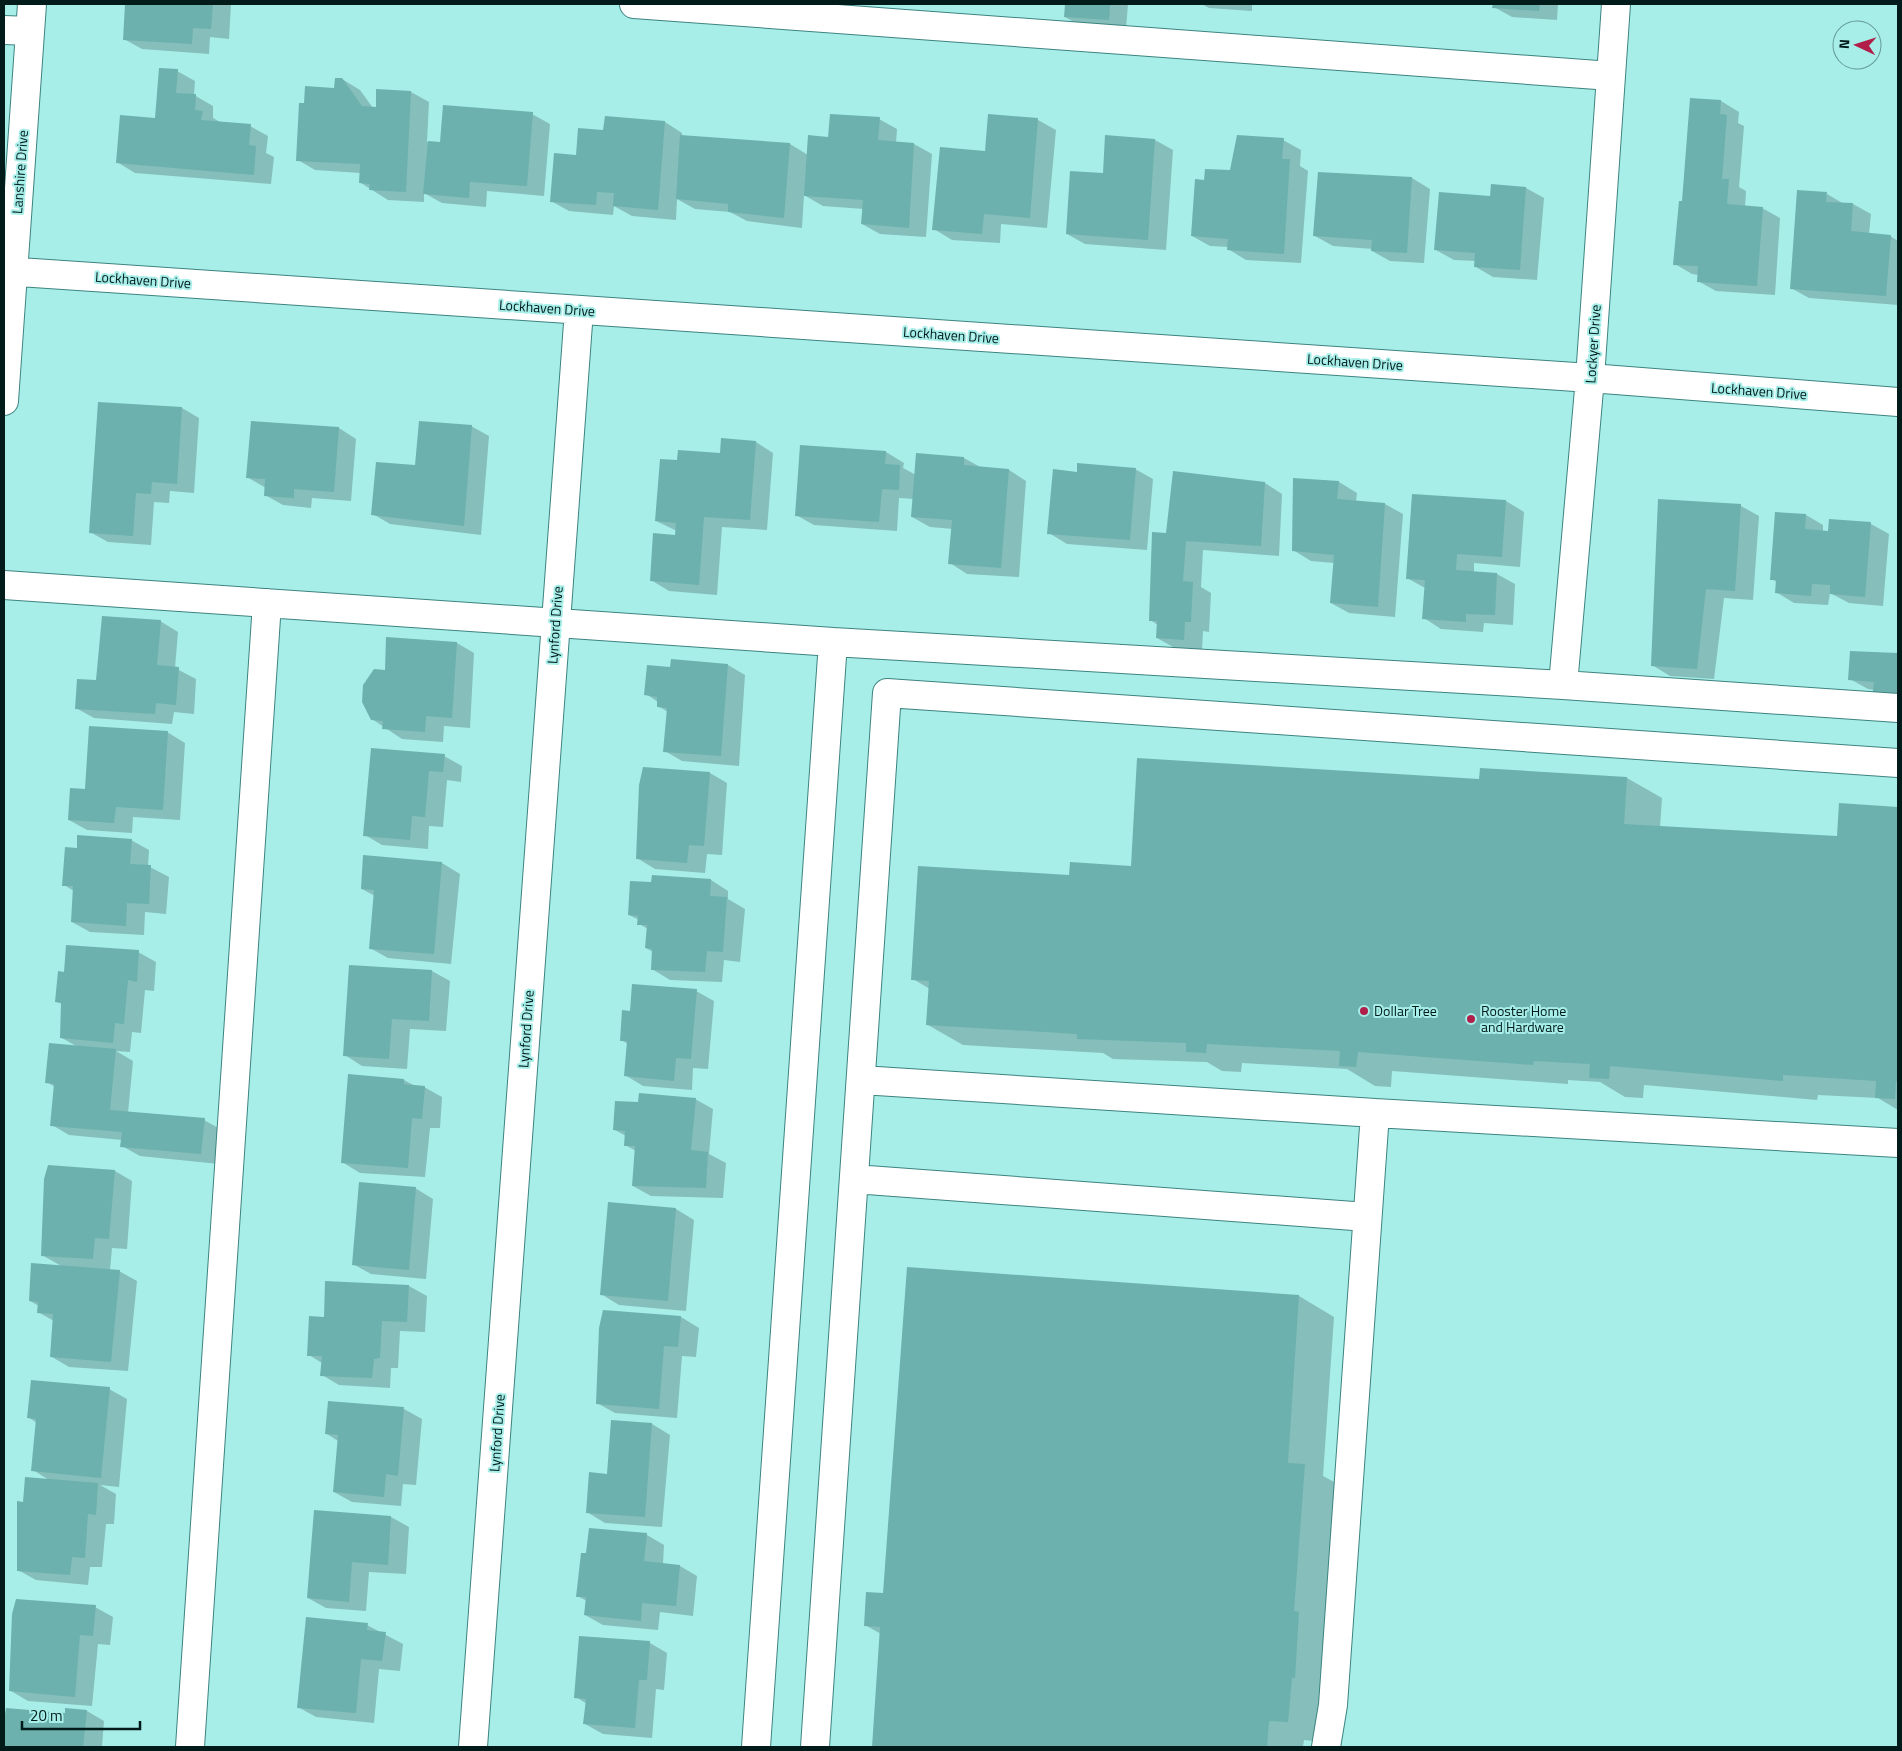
<svg xmlns="http://www.w3.org/2000/svg" width="1902" height="1751" viewBox="0 0 1902 1751" font-family="'Titillium Web',sans-serif">
	<style>
		.shadow { fill: #0003 }
		.building { fill: #6cb1ad }
		.lines { fill: none; stroke-linecap: round; stroke-linejoin: round }
		.minor-casing { stroke: #3d837f; stroke-width: 30 }
		.minor { stroke: #fff; stroke-width: 28 }
		.poi-dot { fill: #b01e49; stroke: #a7eee9; stroke-width: 2 }
		.labels { text-anchor: middle; stroke-width: 4; stroke-linejoin: round; paint-order: stroke }
		.street-label { font-size: 14px; fill: #001b1a; stroke: #a7eee9 }
		.poi-label { font-size: 14px; fill: #001b1a; stroke: #a7eee9; text-anchor: start }
	</style>
	<rect width="100%" height="100%" fill="#a7eee9"/>
	<path class="shadow" d="M 127,4 L 231,4 L 229,39 L 210,37 L 209,54 L 142,49 L 124,39 Z
		M 1066,4 L 1128,4 L 1126,29 L 1083,27 L 1065,17 Z
		M 1202,4 L 1252,4 L 1252,11 L 1209,8 Z
		M 1494,4 L 1558,4 L 1557,20 L 1512,17 L 1494,7 Z
		M 177,71 L 195,81 L 194,95 L 213,106 L 213,118 L 220,122 L 250,126 L 268,136 L 266,153 L 274,157 L 271,184 L 135,173 L 117,162 L 156,119 Z
		M 342,79 L 360,90 L 373,108 L 377,108 L 378,90 L 411,92 L 429,102 L 427,142 L 441,143 L 532,114 L 550,124 L 544,196 L 487,191 L 486,207 L 442,203 L 424,193 L 424,202 L 388,200 L 361,183 L 361,173 L 315,170 L 298,160 L 306,104 L 335,89 Z
		M 1691,99 L 1721,101 L 1739,112 L 1738,123 L 1744,126 L 1739,187 L 1746,191 L 1745,207 L 1762,208 L 1780,218 L 1775,295 L 1716,291 L 1698,281 L 1699,275 L 1692,274 L 1675,264 L 1683,202 Z
		M 879,119 L 897,129 L 896,143 L 914,144 L 932,154 L 926,237 L 880,234 L 862,224 L 864,209 L 823,206 L 804,195 L 802,228 L 747,221 L 730,212 L 695,209 L 677,199 L 676,220 L 632,216 L 614,206 L 613,215 L 569,211 L 551,201 L 578,156 L 604,131 L 665,122 L 682,133 L 682,136 L 790,144 L 808,155 L 829,138 Z
		M 1038,120 L 1056,130 L 1047,228 L 1001,224 L 1000,243 L 952,240 L 934,229 L 986,152 Z
		M 1107,137 L 1155,140 L 1173,150 L 1166,250 L 1085,244 L 1067,234 L 1104,174 Z
		M 1283,140 L 1301,150 L 1300,166 L 1308,171 L 1301,263 L 1246,260 L 1228,249 L 1229,247 L 1210,246 L 1192,236 L 1205,181 L 1231,172 Z
		M 1412,178 L 1430,189 L 1424,263 L 1390,261 L 1372,251 L 1373,249 L 1333,246 L 1315,236 Z
		M 1526,188 L 1544,198 L 1537,280 L 1493,277 L 1476,267 L 1476,261 L 1454,260 L 1436,250 L 1491,197 Z
		M 1827,194 L 1844,204 L 1853,204 L 1871,214 L 1869,234 L 1890,236 L 1898,241 L 1898,305 L 1809,298 L 1791,288 Z
		M 182,408 L 199,418 L 194,493 L 170,491 L 169,503 L 154,502 L 151,545 L 108,542 L 90,532 Z
		M 471,426 L 489,436 L 481,535 L 390,524 L 373,514 L 416,466 Z
		M 339,428 L 356,439 L 351,501 L 312,498 L 311,508 L 283,505 L 265,495 L 266,488 L 247,477 Z
		M 756,442 L 773,453 L 767,530 L 722,527 L 717,595 L 669,591 L 651,580 L 676,536 L 677,531 L 656,521 L 678,462 L 721,455 Z
		M 801,447 L 886,452 L 904,463 L 903,468 L 916,475 L 964,458 L 982,468 L 1009,470 L 1026,481 L 1019,577 L 967,574 L 950,563 L 953,529 L 930,527 L 912,517 L 914,499 L 899,498 L 897,531 L 814,525 L 796,515 Z
		M 1135,469 L 1153,479 L 1147,550 L 1067,544 L 1049,533 L 1078,473 Z
		M 1295,479 L 1339,482 L 1357,493 L 1356,502 L 1385,504 L 1403,514 L 1395,617 L 1349,613 L 1331,603 L 1334,563 L 1311,561 L 1293,550 Z
		M 1265,483 L 1282,494 L 1279,556 L 1203,550 L 1201,587 L 1211,593 L 1209,632 L 1203,631 L 1202,650 L 1175,648 L 1157,638 L 1158,625 L 1150,620 L 1167,534 Z
		M 1413,495 L 1506,501 L 1524,512 L 1520,567 L 1474,563 L 1474,572 L 1497,574 L 1515,584 L 1513,625 L 1484,623 L 1483,632 L 1441,629 L 1424,618 L 1425,588 L 1407,578 Z
		M 1660,500 L 1741,506 L 1759,516 L 1753,600 L 1724,598 L 1714,679 L 1670,676 L 1652,665 Z
		M 1806,515 L 1823,525 L 1823,532 L 1829,532 L 1871,524 L 1889,534 L 1883,606 L 1849,603 L 1830,593 L 1828,605 L 1794,603 L 1776,592 L 1777,582 L 1771,579 Z
		M 160,621 L 178,632 L 175,668 L 196,679 L 194,714 L 174,712 L 172,724 L 94,718 L 76,708 L 98,682 Z
		M 457,643 L 474,653 L 470,728 L 444,726 L 443,742 L 402,739 L 372,719 L 386,671 Z
		M 1852,653 L 1898,654 L 1898,710 L 1874,690 L 1868,689 L 1850,679 Z
		M 728,665 L 745,675 L 739,766 L 682,761 L 665,751 L 668,712 L 658,706 L 658,702 L 646,694 L 672,668 Z
		M 167,732 L 185,743 L 180,820 L 133,817 L 132,833 L 87,830 L 69,820 L 86,790 Z
		M 444,756 L 462,766 L 461,782 L 447,780 L 443,827 L 429,826 L 428,849 L 382,845 L 365,835 Z
		M 710,773 L 727,783 L 722,855 L 707,854 L 705,873 L 655,869 L 637,858 Z
		M 1627,778 L 1662,798 L 1660,827 L 1838,838 L 1840,804 L 1898,808 L 1898,1110 L 1878,1098 L 1818,1095 L 1817,1100 L 1644,1085 L 1643,1098 L 1625,1097 L 1600,1082 L 1568,1080 L 1568,1084 L 1392,1071 L 1391,1087 L 1375,1086 L 1347,1069 L 1242,1063 L 1241,1072 L 1222,1071 L 1207,1062 L 1113,1059 L 1103,1053 L 963,1045 L 928,1025 L 930,989 L 913,979 L 1070,876 L 1132,867 L 1480,780 Z
		M 131,840 L 149,850 L 148,866 L 169,877 L 166,914 L 145,912 L 144,935 L 90,932 L 72,922 L 74,891 L 64,885 L 78,849 Z
		M 364,857 L 442,863 L 460,874 L 451,964 L 388,958 L 370,948 L 375,896 L 362,889 Z
		M 711,880 L 728,891 L 728,899 L 745,909 L 740,962 L 724,960 L 722,982 L 670,980 L 652,969 L 653,952 L 646,948 L 648,929 L 639,924 L 639,920 L 629,915 L 653,884 Z
		M 138,952 L 156,962 L 154,991 L 145,990 L 141,1033 L 132,1032 L 130,1052 L 116,1051 L 133,1061 L 128,1113 L 204,1120 L 222,1130 L 219,1164 L 140,1156 L 122,1146 L 122,1140 L 69,1135 L 52,1125 L 55,1087 L 47,1082 L 78,1047 L 62,1038 L 62,1004 L 56,1001 L 65,973 Z
		M 432,971 L 450,981 L 446,1031 L 410,1029 L 407,1069 L 362,1066 L 345,1055 Z
		M 696,991 L 714,1001 L 708,1069 L 693,1068 L 692,1090 L 643,1086 L 625,1075 L 628,1044 L 621,1040 L 631,1012 Z
		M 404,1080 L 415,1086 L 424,1087 L 442,1097 L 440,1128 L 430,1128 L 425,1177 L 360,1173 L 342,1162 Z
		M 695,1099 L 713,1109 L 709,1154 L 726,1163 L 723,1198 L 651,1196 L 633,1186 L 636,1151 L 625,1145 L 626,1136 L 615,1130 L 639,1104 Z
		M 115,1171 L 132,1181 L 127,1249 L 112,1248 L 110,1270 L 119,1271 L 137,1281 L 128,1371 L 69,1367 L 52,1357 L 54,1321 L 38,1312 L 39,1306 L 30,1301 L 63,1267 L 42,1255 Z
		M 415,1188 L 433,1199 L 426,1279 L 371,1274 L 353,1264 Z
		M 609,1203 L 676,1209 L 694,1220 L 686,1311 L 619,1305 L 601,1294 Z
		M 908,1268 L 1299,1296 L 1334,1317 L 1323,1476 L 1340,1485 L 1323,1742 L 1304,1740 L 1303,1747 L 873,1747 L 881,1634 L 865,1625 L 884,1594 Z
		M 326,1282 L 409,1286 L 427,1296 L 425,1332 L 400,1331 L 398,1368 L 391,1368 L 390,1388 L 339,1385 L 322,1375 L 322,1363 L 309,1355 L 325,1318 Z
		M 681,1317 L 699,1328 L 696,1357 L 682,1356 L 677,1418 L 615,1413 L 597,1403 Z
		M 109,1389 L 127,1399 L 119,1487 L 100,1485 L 116,1494 L 114,1524 L 106,1524 L 102,1567 L 90,1567 L 88,1585 L 36,1580 L 18,1570 L 24,1503 L 49,1480 L 33,1470 L 37,1423 L 28,1417 Z
		M 404,1409 L 422,1419 L 416,1485 L 403,1484 L 401,1506 L 352,1502 L 334,1492 L 338,1441 L 327,1434 Z
		M 652,1424 L 670,1435 L 662,1527 L 605,1523 L 587,1512 L 609,1475 Z
		M 315,1511 L 391,1517 L 409,1527 L 406,1574 L 369,1572 L 366,1611 L 326,1608 L 308,1598 Z
		M 647,1535 L 664,1545 L 663,1564 L 680,1566 L 697,1576 L 693,1616 L 660,1612 L 658,1630 L 603,1625 L 585,1615 L 587,1601 L 577,1596 L 587,1555 Z
		M 95,1607 L 113,1617 L 110,1645 L 98,1644 L 92,1706 L 28,1701 L 11,1691 Z
		M 367,1625 L 403,1644 L 400,1671 L 379,1669 L 374,1723 L 316,1717 L 298,1707 Z
		M 650,1643 L 667,1653 L 664,1690 L 656,1689 L 652,1738 L 603,1734 L 585,1724 L 587,1704 L 576,1697 Z
		M 7,1709 L 66,1714 L 87,1711 L 104,1721 L 102,1747 L 4,1747 L 4,1726 Z"/>
	<path class="building" d="M 125,4 L 213,4 L 211,29 L 193,28 L 192,44 L 123,40 Z
		M 1065,4 L 1110,4 L 1109,20 L 1064,17 Z
		M 1493,4 L 1540,4 L 1539,11 L 1492,8 Z
		M 159,68 L 178,69 L 176,93 L 196,94 L 195,110 L 203,111 L 201,120 L 251,124 L 249,145 L 256,146 L 254,175 L 116,163 L 120,115 L 155,118 Z
		M 335,78 L 342,78 L 362,106 L 376,107 L 376,89 L 411,91 L 406,192 L 369,190 L 370,184 L 359,183 L 360,164 L 296,161 L 299,103 L 304,103 L 305,86 L 334,88 Z
		M 1690,98 L 1721,100 L 1720,114 L 1727,115 L 1722,179 L 1729,179 L 1727,204 L 1763,207 L 1757,286 L 1697,282 L 1698,266 L 1673,265 L 1679,201 L 1682,201 Z
		M 443,105 L 533,112 L 527,186 L 470,182 L 469,198 L 423,194 L 428,141 L 440,142 Z
		M 830,114 L 880,117 L 878,140 L 914,143 L 909,228 L 861,224 L 863,200 L 804,196 L 808,135 L 828,137 Z
		M 988,114 L 1038,118 L 1030,218 L 984,214 L 982,234 L 932,230 L 940,147 L 985,151 Z
		M 605,116 L 665,121 L 658,210 L 613,206 L 614,193 L 597,192 L 596,205 L 550,202 L 554,153 L 576,155 L 578,128 L 603,130 Z
		M 680,135 L 790,143 L 784,218 L 728,212 L 728,204 L 676,199 Z
		M 1105,135 L 1155,139 L 1148,240 L 1066,234 L 1070,171 L 1103,173 Z
		M 1237,135 L 1284,138 L 1282,159 L 1290,159 L 1284,254 L 1227,250 L 1228,239 L 1191,236 L 1195,179 L 1204,180 L 1205,169 L 1230,170 Z
		M 1318,172 L 1412,177 L 1407,253 L 1371,251 L 1372,240 L 1313,236 Z
		M 1491,184 L 1526,187 L 1520,270 L 1474,267 L 1475,253 L 1434,250 L 1439,192 L 1490,196 Z
		M 1797,190 L 1827,192 L 1826,202 L 1853,203 L 1851,231 L 1891,235 L 1886,296 L 1790,289 Z
		M 98,402 L 182,407 L 177,484 L 152,482 L 151,494 L 136,493 L 133,536 L 89,533 Z
		M 251,421 L 339,427 L 334,492 L 294,489 L 294,498 L 264,496 L 265,479 L 246,478 Z
		M 419,421 L 472,425 L 464,526 L 371,515 L 376,462 L 415,465 Z
		M 721,438 L 756,441 L 750,520 L 704,517 L 699,585 L 650,581 L 653,533 L 675,535 L 676,523 L 655,521 L 660,459 L 677,460 L 678,450 L 720,453 Z
		M 800,445 L 886,451 L 885,464 L 900,465 L 899,490 L 882,489 L 879,522 L 795,516 Z
		M 916,453 L 964,457 L 964,465 L 1009,469 L 1001,568 L 948,564 L 952,520 L 911,517 Z
		M 1077,463 L 1136,468 L 1130,540 L 1047,534 L 1053,469 L 1077,472 Z
		M 1173,471 L 1265,482 L 1261,546 L 1186,541 L 1183,581 L 1193,582 L 1191,622 L 1185,622 L 1184,640 L 1156,638 L 1157,621 L 1149,621 L 1152,532 L 1166,533 Z
		M 1293,478 L 1339,481 L 1337,499 L 1385,503 L 1378,607 L 1330,603 L 1334,555 L 1292,551 Z
		M 1412,494 L 1506,500 L 1502,557 L 1457,554 L 1456,570 L 1497,573 L 1495,615 L 1466,614 L 1466,622 L 1422,619 L 1425,580 L 1406,579 Z
		M 1658,499 L 1741,504 L 1735,591 L 1706,589 L 1697,669 L 1651,666 Z
		M 1775,512 L 1806,514 L 1805,529 L 1828,531 L 1829,519 L 1871,522 L 1865,597 L 1830,594 L 1830,585 L 1812,584 L 1811,596 L 1775,593 L 1776,580 L 1770,580 Z
		M 102,616 L 161,620 L 157,665 L 179,667 L 176,705 L 156,703 L 155,714 L 75,709 L 77,679 L 96,680 Z
		M 386,637 L 457,642 L 452,718 L 426,716 L 425,732 L 382,729 L 383,721 L 371,720 L 362,702 L 363,685 L 374,669 L 385,670 Z
		M 1850,651 L 1898,653 L 1898,702 L 1872,700 L 1874,682 L 1848,680 Z
		M 671,659 L 728,664 L 721,756 L 663,752 L 667,708 L 657,707 L 657,697 L 644,695 L 647,665 L 670,667 Z
		M 89,726 L 168,731 L 163,810 L 116,807 L 114,823 L 68,820 L 70,788 L 85,789 Z
		M 371,748 L 445,754 L 443,772 L 429,771 L 425,817 L 412,816 L 410,840 L 363,836 Z
		M 1137,758 L 1479,779 L 1480,768 L 1627,777 L 1624,824 L 1837,836 L 1839,803 L 1898,807 L 1898,1082 L 1896,1081 L 1895,1099 L 1875,1098 L 1876,1081 L 1783,1075 L 1783,1081 L 1610,1066 L 1609,1079 L 1589,1078 L 1590,1064 L 1534,1061 L 1533,1065 L 1358,1052 L 1356,1067 L 1339,1066 L 1340,1051 L 1207,1044 L 1206,1053 L 1186,1052 L 1186,1043 L 1077,1039 L 1077,1034 L 926,1025 L 929,981 L 911,980 L 918,866 L 1069,875 L 1070,862 L 1131,866 Z
		M 643,767 L 710,772 L 704,846 L 689,845 L 687,863 L 636,859 L 639,785 Z
		M 77,835 L 132,839 L 130,864 L 151,865 L 149,904 L 127,903 L 126,926 L 71,922 L 73,886 L 62,886 L 65,847 L 77,848 Z
		M 363,855 L 442,862 L 434,954 L 369,949 L 374,890 L 361,889 Z
		M 652,875 L 711,879 L 710,896 L 727,897 L 723,952 L 707,951 L 705,972 L 651,970 L 652,949 L 645,948 L 647,925 L 637,925 L 638,916 L 628,915 L 630,881 L 651,882 Z
		M 66,945 L 139,950 L 137,982 L 128,980 L 124,1024 L 115,1023 L 113,1043 L 60,1038 L 61,1003 L 55,1002 L 58,971 L 64,972 Z
		M 349,965 L 432,970 L 429,1021 L 392,1019 L 389,1059 L 343,1056 Z
		M 632,984 L 697,989 L 691,1059 L 676,1058 L 674,1081 L 624,1076 L 627,1041 L 620,1041 L 622,1010 L 630,1011 Z
		M 49,1043 L 116,1049 L 110,1110 L 205,1118 L 201,1154 L 120,1147 L 122,1132 L 50,1126 L 54,1084 L 45,1083 Z
		M 348,1074 L 404,1079 L 404,1084 L 425,1086 L 422,1119 L 412,1118 L 408,1168 L 341,1163 Z
		M 639,1093 L 696,1098 L 691,1150 L 708,1152 L 706,1188 L 632,1186 L 635,1146 L 624,1146 L 625,1131 L 613,1130 L 615,1101 L 638,1102 Z
		M 48,1165 L 115,1170 L 109,1239 L 95,1238 L 93,1259 L 41,1256 L 44,1179 Z
		M 359,1182 L 416,1187 L 409,1270 L 352,1265 Z
		M 608,1202 L 676,1208 L 668,1301 L 600,1295 Z
		M 31,1263 L 120,1270 L 111,1362 L 50,1357 L 53,1314 L 37,1313 L 38,1302 L 29,1301 Z
		M 907,1267 L 1299,1295 L 1288,1463 L 1305,1464 L 1294,1611 L 1299,1612 L 1295,1678 L 1292,1678 L 1288,1722 L 1269,1721 L 1267,1747 L 872,1747 L 880,1627 L 864,1626 L 866,1592 L 883,1593 Z
		M 325,1281 L 409,1285 L 407,1322 L 382,1321 L 380,1358 L 374,1359 L 372,1378 L 320,1376 L 322,1356 L 307,1356 L 309,1316 L 324,1317 Z
		M 603,1310 L 681,1316 L 678,1347 L 664,1346 L 659,1409 L 596,1404 L 599,1328 Z
		M 31,1380 L 110,1387 L 101,1478 L 31,1471 L 36,1419 L 27,1418 Z
		M 328,1401 L 404,1407 L 398,1476 L 386,1474 L 384,1497 L 333,1492 L 338,1435 L 325,1434 Z
		M 611,1420 L 652,1423 L 645,1517 L 586,1513 L 589,1472 L 607,1474 Z
		M 25,1477 L 98,1483 L 96,1515 L 88,1514 L 85,1558 L 72,1557 L 70,1575 L 17,1571 L 17,1501 L 23,1502 Z
		M 314,1510 L 391,1516 L 388,1565 L 352,1562 L 349,1602 L 307,1598 Z
		M 589,1528 L 647,1533 L 644,1561 L 680,1565 L 676,1606 L 642,1603 L 641,1621 L 584,1615 L 586,1597 L 576,1597 L 581,1553 L 586,1553 Z
		M 16,1599 L 96,1605 L 93,1636 L 80,1635 L 75,1697 L 9,1691 L 12,1614 Z
		M 306,1617 L 368,1623 L 367,1630 L 386,1632 L 382,1661 L 361,1659 L 356,1713 L 297,1708 Z
		M 579,1636 L 650,1641 L 647,1680 L 639,1680 L 635,1728 L 583,1724 L 586,1699 L 574,1698 Z
		M 6,1708 L 65,1713 L 65,1708 L 87,1710 L 83,1747 L 4,1747 L 4,1720 Z"/>
	<g class="lines">
		<defs>
			<path id="minor" d="M 634,4 L 1611,76
				M 4,30 L 30,31
				M 4,271 L 1590,378 L 1898,402
				M 4,401 L 32,4
				M 4,585 L 833,642 L 1563,685 L 1898,708
				M 1563,685 L 1590,378 L 1616,4
				M 861,1080 L 1375,1113 L 1333,1705 L 1326,1747
				M 1375,1113 L 1898,1143
				M 854,1179 L 1367,1217
				M 190,1747 L 267,603
				M 473,1747 L 579,310
				M 756,1747 L 833,642
				M 815,1747 L 887,693 L 1898,763"/>
		</defs>
		<use href="#minor" class="minor-casing"/>
		<use href="#minor" class="minor"/>
	</g>
	<g class="poi-dot">
		<circle cx="1364" cy="1011" r="5"/>
		<circle cx="1471" cy="1019" r="5"/>
	</g>
	<g class="labels">
		<g class="street-label">
			<text transform="translate(20 172) rotate(-86)" y="5">Lanshire Drive</text>
			<text transform="translate(143 280) rotate(4)" y="5">Lockhaven Drive</text>
			<text transform="translate(547 308) rotate(4)" y="5">Lockhaven Drive</text>
			<text transform="translate(951 335) rotate(4)" y="5">Lockhaven Drive</text>
			<text transform="translate(1593 344) rotate(-86)" y="5">Lockyer Drive</text>
			<text transform="translate(1355 362) rotate(4)" y="5">Lockhaven Drive</text>
			<text transform="translate(1759 391) rotate(4)" y="5">Lockhaven Drive</text>
			<text transform="translate(555 625) rotate(-86)" y="5">Lynford Drive</text>
			<text transform="translate(526 1029) rotate(-86)" y="5">Lynford Drive</text>
			<text transform="translate(497 1433) rotate(-86)" y="5">Lynford Drive</text>
		</g>
		<g class="poi-label">
			<text x="1374" y="1016">Dollar Tree</text>
			<text x="1481" y="1016">Rooster Home<tspan x="1481" dy="16">and Hardware</tspan></text>
		</g>
	</g>
	<rect width="1902" height="1751" fill="none" stroke="#001b1a" stroke-width="10"/>
	<g transform="translate(1857 45) rotate(274)"><circle r="24" fill="#a7eee9" stroke="#649a96"/>
	<path d="M0-4L9 19L0 12L-9 19Z" fill="#b01e49"/>
	<text y="-8" font-size="14" font-weight="bold" text-anchor="middle" fill="#001b1a">N</text>
	</g>
	<path d="M22 1721v8h118v-8" fill="none" stroke="#001b1a" stroke-width="2.5"/>
	<text x="30" y="1721" font-size="15" fill="#001b1a" stroke="#a7eee9" stroke-width="4" paint-order="stroke">20 m</text>
</svg>
